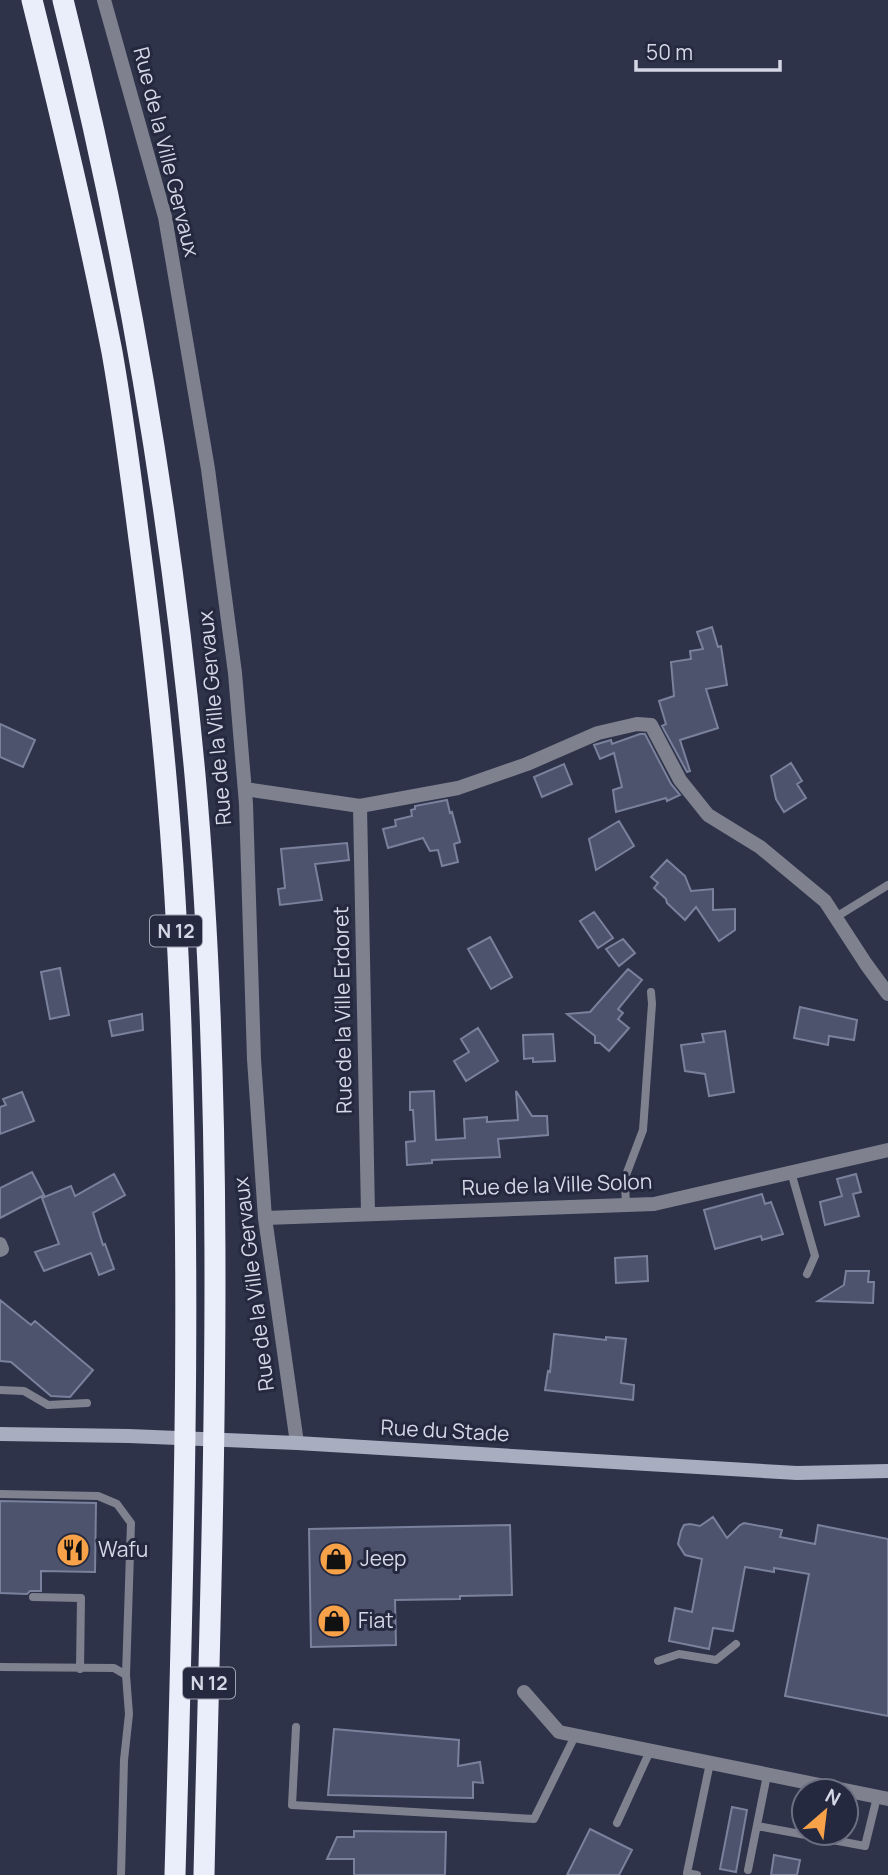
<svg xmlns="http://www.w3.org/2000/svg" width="888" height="1875" viewBox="0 0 888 1875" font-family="Manrope,sans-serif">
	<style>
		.building { fill: #4d536c; stroke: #7a819c; stroke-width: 2 }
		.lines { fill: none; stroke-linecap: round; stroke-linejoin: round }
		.lane { stroke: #7f828e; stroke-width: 8 }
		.street { stroke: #7f828e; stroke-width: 14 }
		.secondary { stroke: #a8adc0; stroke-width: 14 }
		.highway { stroke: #eaeefa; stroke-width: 21 }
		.labels { text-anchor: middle; stroke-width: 6; stroke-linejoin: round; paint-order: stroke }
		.shield { fill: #24293f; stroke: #9fa4b4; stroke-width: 2 }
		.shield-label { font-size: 19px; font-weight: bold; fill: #d4d8e6 }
		.street-label { font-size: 21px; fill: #d4d8e6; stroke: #24293f }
		.poi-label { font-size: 21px; fill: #d4d8e6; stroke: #24293f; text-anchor: start }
	</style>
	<rect width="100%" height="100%" fill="#2e334a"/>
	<path class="building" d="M 712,627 L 718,647 L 721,646 L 727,685 L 706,689 L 718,728 L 680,740 L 690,771 L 687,772 L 662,726 L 666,724 L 659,701 L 674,696 L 671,662 L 691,659 L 690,651 L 703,649 L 697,632 Z
		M 0,724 L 35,740 L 23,767 L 0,757 Z
		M 640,734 L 645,734 L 671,784 L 680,795 L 667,801 L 666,798 L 616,812 L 613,790 L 622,787 L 614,753 L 600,759 L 594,745 L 611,740 L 612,744 Z
		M 791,763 L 802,781 L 797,784 L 806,798 L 784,812 L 776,799 L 771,776 Z
		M 564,764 L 572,784 L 542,797 L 534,777 Z
		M 447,800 L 450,813 L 452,812 L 460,842 L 454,844 L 458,862 L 442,866 L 438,850 L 430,851 L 423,838 L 388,848 L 383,829 L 396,826 L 395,820 L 412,816 L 411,810 L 415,809 L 415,806 Z
		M 619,821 L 634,846 L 596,870 L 589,839 Z
		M 347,843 L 349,860 L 315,864 L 322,900 L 280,905 L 278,889 L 285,888 L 281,849 Z
		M 667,860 L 685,876 L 691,891 L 713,889 L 713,910 L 735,909 L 735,930 L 719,941 L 696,907 L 685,920 L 667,903 L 666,899 L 654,888 L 658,883 L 651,877 Z
		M 594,912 L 613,938 L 598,948 L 580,921 Z
		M 490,937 L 512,977 L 491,989 L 468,949 Z
		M 623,939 L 635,953 L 619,966 L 606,949 Z
		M 60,968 L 69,1015 L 50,1019 L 41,972 Z
		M 628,969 L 642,980 L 618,1009 L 623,1013 L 618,1019 L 629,1028 L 609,1051 L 600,1043 L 595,1043 L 595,1036 L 567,1014 L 590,1012 Z
		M 800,1007 L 857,1020 L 854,1040 L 829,1036 L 828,1045 L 794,1038 Z
		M 142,1014 L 143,1030 L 112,1036 L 109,1021 Z
		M 478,1028 L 498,1061 L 466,1081 L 454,1061 L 469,1052 L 461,1039 Z
		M 725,1031 L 734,1092 L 709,1096 L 705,1074 L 685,1071 L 681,1045 L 704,1042 L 702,1034 Z
		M 553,1034 L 555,1061 L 533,1062 L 533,1058 L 524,1059 L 523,1035 Z
		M 434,1091 L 436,1140 L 465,1138 L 464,1119 L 487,1117 L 487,1122 L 518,1120 L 516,1091 L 532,1116 L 547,1116 L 548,1135 L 498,1139 L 500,1157 L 432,1160 L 432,1163 L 407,1165 L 406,1142 L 415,1141 L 413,1110 L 410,1110 L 410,1092 Z
		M 22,1092 L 34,1121 L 0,1134 L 0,1107 L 6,1105 L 3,1099 Z
		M 32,1172 L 44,1195 L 0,1218 L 0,1188 Z
		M 114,1174 L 125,1195 L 93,1213 L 103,1245 L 105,1244 L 114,1269 L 99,1275 L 91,1253 L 44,1271 L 35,1252 L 59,1244 L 42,1198 L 71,1186 L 75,1196 Z
		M 856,1174 L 861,1192 L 853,1194 L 859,1216 L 825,1225 L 820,1202 L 842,1196 L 837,1179 Z
		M 762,1194 L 765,1204 L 771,1202 L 783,1234 L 762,1240 L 761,1236 L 715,1249 L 704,1210 Z
		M 647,1256 L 648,1281 L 616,1283 L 615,1258 Z
		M 846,1271 L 869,1271 L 868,1282 L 874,1282 L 873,1303 L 818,1301 L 844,1285 Z
		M 0,1300 L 31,1325 L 35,1321 L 93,1370 L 70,1397 L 51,1396 L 11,1362 L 0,1361 Z
		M 554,1334 L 606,1340 L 606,1337 L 626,1339 L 621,1383 L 634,1385 L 633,1400 L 545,1390 L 548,1371 L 550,1372 Z
		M 0,1501 L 96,1503 L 95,1572 L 41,1571 L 41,1591 L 30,1591 L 27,1594 L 0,1593 Z
		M 713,1517 L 727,1538 L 740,1525 L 744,1523 L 782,1530 L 780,1537 L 815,1544 L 818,1525 L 888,1539 L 888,1716 L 785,1696 L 809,1574 L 774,1568 L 774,1572 L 745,1567 L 733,1631 L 713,1628 L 709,1649 L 669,1641 L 675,1608 L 692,1612 L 702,1559 L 685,1555 L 678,1544 L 681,1531 L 684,1525 L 690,1524 L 700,1526 Z
		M 510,1525 L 512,1595 L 460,1596 L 460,1599 L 395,1600 L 396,1645 L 311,1647 L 309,1529 Z
		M 334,1729 L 459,1740 L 458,1766 L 480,1762 L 483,1783 L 473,1782 L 473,1798 L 328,1795 Z
		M 732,1807 L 747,1810 L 736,1872 L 720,1869 Z
		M 590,1829 L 632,1850 L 619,1875 L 567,1875 Z
		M 354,1831 L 446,1832 L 445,1875 L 354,1875 L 354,1859 L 327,1859 L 337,1837 L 354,1837 Z
		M 774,1855 L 800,1860 L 797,1875 L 771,1875 Z"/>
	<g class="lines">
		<path class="lane" d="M 836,917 L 888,885
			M 791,1172 L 815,1256 L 807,1274
			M 626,1205 L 625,1183 L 626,1175 L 643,1130 L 652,1004 L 651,992
			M 0,1390 L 24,1391 L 48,1405 L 87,1403
			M 0,1494 L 98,1496 L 117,1504 L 131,1523 L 126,1675
			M 33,1597 L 81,1598 L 80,1669
			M 658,1661 L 679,1654 L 716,1660 L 736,1644
			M 0,1667 L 114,1668 L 126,1675 L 129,1714 L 124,1760 L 121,1875
			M 296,1727 L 292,1805 L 534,1819 L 575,1736
			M 617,1823 L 650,1751
			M 757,1826 L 865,1846 L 877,1797
			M 748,1870 L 767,1775
			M 697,1875 L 687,1873 L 710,1763"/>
		<path class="street" d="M 104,0 L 165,217 L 208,469 L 235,673 L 246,804 L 254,1059 L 265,1218 L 297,1443
			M 245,789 L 360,806 L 458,788 L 527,764 L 598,733 L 637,724 L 651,725 L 680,780 L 708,815 L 760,847 L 825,901 L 866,964 L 888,994
			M 360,806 L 368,1213
			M 265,1218 L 654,1204 L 888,1150
			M 0,1244 L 2,1249 L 0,1250
			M 524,1692 L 559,1732 L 888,1799"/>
		<path class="secondary" d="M 0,1434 L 129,1436 L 297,1443 L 797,1473 L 888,1471"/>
		<path class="highway" d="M 32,0 C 61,116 89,234 112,352 C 123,414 131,477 139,539 C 155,658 168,778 175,898 C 194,1224 184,1549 175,1875
			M 63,0 C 127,255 171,514 195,775 C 228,1141 212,1509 204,1875"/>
	</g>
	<defs>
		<symbol id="restaurant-disc" viewBox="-11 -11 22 22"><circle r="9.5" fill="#f7a149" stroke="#24293f"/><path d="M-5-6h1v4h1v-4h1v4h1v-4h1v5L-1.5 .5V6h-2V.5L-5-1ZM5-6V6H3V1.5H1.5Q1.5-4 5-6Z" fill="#111"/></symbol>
		<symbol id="shop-disc" viewBox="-11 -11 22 22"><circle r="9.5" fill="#f7a149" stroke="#24293f"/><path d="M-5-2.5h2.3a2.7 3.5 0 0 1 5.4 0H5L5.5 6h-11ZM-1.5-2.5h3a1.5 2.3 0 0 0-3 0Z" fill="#111"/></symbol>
	</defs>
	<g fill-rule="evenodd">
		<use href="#restaurant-disc" x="54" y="1531" width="38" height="38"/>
		<use href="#shop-disc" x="317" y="1540" width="38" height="38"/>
		<use href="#shop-disc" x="315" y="1602" width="38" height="38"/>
	</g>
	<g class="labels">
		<g class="shield">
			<rect x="150" y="915.5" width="52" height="31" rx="5"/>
			<rect x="183" y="1667.5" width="52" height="31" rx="5"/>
		</g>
		<g class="shield-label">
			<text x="176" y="938">N 12</text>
			<text x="209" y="1690">N 12</text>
		</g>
		<g class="street-label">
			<text transform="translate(166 152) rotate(76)" y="7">Rue de la Ville Gervaux</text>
			<text transform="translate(215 718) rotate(-95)" y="7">Rue de la Ville Gervaux</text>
			<text transform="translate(343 1010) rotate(-91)" y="7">Rue de la Ville Erdoret</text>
			<text transform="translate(557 1185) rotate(-2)" y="7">Rue de la Ville Solon</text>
			<text transform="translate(254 1284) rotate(-97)" y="7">Rue de la Ville Gervaux</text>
			<text transform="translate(445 1431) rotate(3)" y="7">Rue du Stade</text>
		</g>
		<g class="poi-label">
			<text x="98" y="1557">Wafu</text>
			<text x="360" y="1566">Jeep</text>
			<text x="358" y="1628">Fiat</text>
		</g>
	</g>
	<g transform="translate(825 1812) rotate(28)"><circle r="33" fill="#24293f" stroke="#6a6f82" stroke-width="2"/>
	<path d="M0-5L12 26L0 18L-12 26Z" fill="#f7a149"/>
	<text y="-10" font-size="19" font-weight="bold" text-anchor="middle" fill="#d4d8e6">N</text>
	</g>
	<path d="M636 60v10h144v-10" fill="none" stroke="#d4d8e6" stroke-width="3.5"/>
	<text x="646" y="60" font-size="21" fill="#d4d8e6" stroke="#24293f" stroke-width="5" paint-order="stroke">50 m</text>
</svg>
